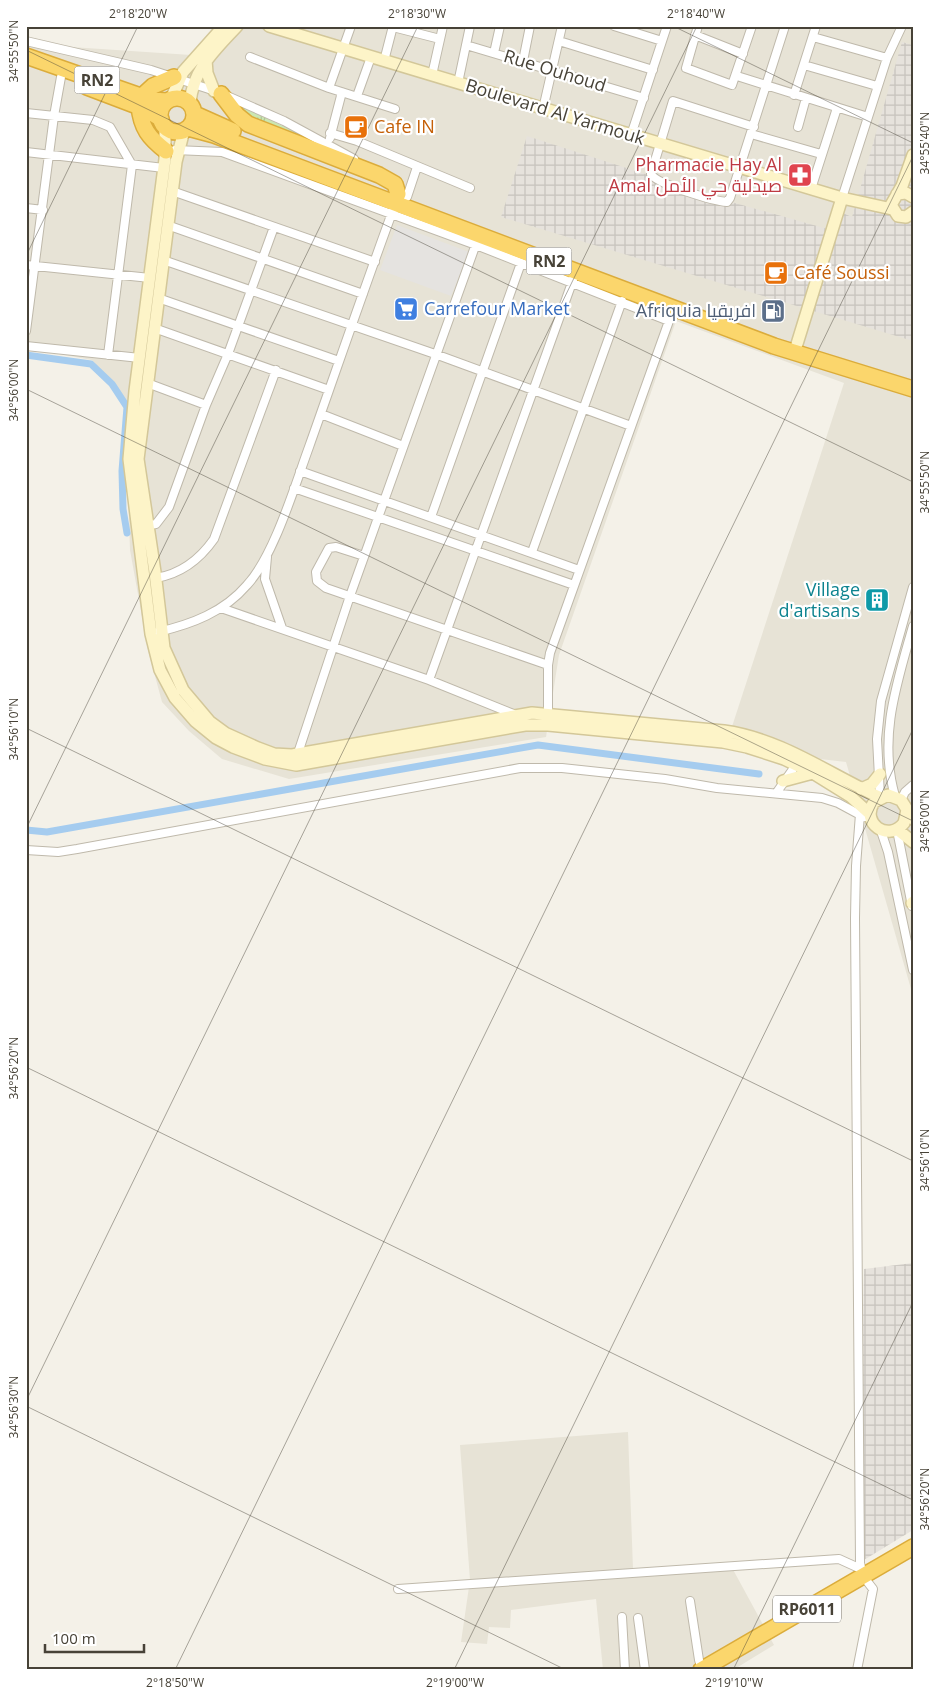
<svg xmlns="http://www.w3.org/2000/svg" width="939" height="1696" viewBox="0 0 939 1696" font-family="'Open Sans',Cairo,sans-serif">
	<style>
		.residential { fill: #e7e3d6 }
		.industrial { fill: url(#industrial-grid) }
		.grass { fill: url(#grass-tufts) }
		.parking { fill: #e5e3e0 }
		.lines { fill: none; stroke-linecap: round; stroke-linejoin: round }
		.canal { stroke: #a5ccef; stroke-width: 7 }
		.street-casing { stroke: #bfb9ab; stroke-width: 10 }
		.secondary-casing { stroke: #d3c799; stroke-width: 14 }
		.highway-casing { stroke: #dbac3b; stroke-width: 18 }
		.street { stroke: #fff; stroke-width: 8 }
		.secondary { stroke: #fdf4c8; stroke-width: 11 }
		.highway { stroke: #fbd66c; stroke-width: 15 }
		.ticks { fill: none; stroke: #474237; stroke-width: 1; stroke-opacity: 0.45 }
		.labels { text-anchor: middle; stroke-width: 4.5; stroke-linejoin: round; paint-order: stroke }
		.shield { fill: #fff; stroke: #7e7b73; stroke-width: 1 }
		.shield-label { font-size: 16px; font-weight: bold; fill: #474237 }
		.street-label { font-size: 18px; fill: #474237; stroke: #fff }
		.food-label { font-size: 18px; fill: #c56008; stroke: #fff; text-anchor: start }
		.health-label { font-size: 18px; fill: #be3a42; stroke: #fff; text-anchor: end }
		.shop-label { font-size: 18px; fill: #366cbe; stroke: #fff; text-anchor: start }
		.service-label { font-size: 18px; fill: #4e5e75; stroke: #fff; text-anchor: end }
		.culture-label { font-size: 18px; fill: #0d838f; stroke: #fff; text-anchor: end }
		.neatline { fill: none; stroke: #474237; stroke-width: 2 }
		.ticks-label { font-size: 12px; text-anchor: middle; fill: #474237 }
	</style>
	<defs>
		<pattern id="industrial-grid" width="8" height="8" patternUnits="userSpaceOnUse" patternTransform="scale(1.25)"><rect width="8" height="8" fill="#e6e2dc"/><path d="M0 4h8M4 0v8" fill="none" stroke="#c7c3bd"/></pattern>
		<pattern id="grass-tufts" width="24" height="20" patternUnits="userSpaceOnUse" patternTransform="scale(1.25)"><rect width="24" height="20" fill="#cbe7b1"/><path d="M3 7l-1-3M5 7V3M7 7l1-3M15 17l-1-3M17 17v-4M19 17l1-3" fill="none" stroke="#b0c799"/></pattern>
	</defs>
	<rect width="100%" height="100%" fill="#f4f1e8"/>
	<path class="residential" d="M 230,26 L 913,26 L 913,996 L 846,762 L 725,748 L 844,383 L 676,321 L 559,655 L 546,737 L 289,779 L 222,759 L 189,731 L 162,702 L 148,650 L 130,550 L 127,458 L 129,404 L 92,360 L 26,348 L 26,44 L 206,56 Z
		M 628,1432 L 633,1569 L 730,1564 L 774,1645 L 733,1670 L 603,1670 L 596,1599 L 511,1610 L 510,1628 L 489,1627 L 487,1644 L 461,1642 L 470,1580 L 460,1445 Z"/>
	<path class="industrial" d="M 902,42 L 913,45 L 913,341 L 501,217 L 527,136 L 735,203 L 831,230 L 838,211 L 852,217 Z
		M 913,1263 L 913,1530 L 859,1563 L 864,1269 Z"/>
	<path class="grass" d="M 237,104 L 329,148 L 248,120 Z"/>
	<path class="parking" d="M 397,225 L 469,252 L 451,296 L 380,270 Z"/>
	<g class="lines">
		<path class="canal" d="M 26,355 L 91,364 L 112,384 L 127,407 L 122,471 L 123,509 L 127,533
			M 26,830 L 47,832 L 538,745 L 759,774"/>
		<defs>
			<path id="street" d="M 614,26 L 662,41
				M 698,26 L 686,68 L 732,85 L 752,26
				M 393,27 L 440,39
				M 695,35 L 743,54
				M 813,37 L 887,58
				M 26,41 L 151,70 L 215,91
				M 559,41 L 653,70
				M 466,45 L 644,98
				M 494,53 L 500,26
				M 250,57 L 329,88 L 395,109
				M 384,61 L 393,26
				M 523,61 L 530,26
				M 804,65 L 877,86
				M 432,75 L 443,26
				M 737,76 L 868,117
				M 458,83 L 470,26
				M 329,88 L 351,26
				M 225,95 L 284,121 L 354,159
				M 794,95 L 816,26
				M 357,96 L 371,57
				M 543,109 L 562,26
				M 26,113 L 93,120 L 110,127 L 132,165 L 108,355
				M 754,127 L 673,101 L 651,174 C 656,184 714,201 727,202 L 730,198 L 785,26
				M 798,127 L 806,98
				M 330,133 L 357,141 L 470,188
				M 751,134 L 821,154
				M 631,135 L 667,26
				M 330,138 L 342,92
				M 175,150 L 222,152 L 476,245 L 669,321 L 550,653 L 548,665 L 548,718
				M 26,152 L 164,168
				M 811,189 L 837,108
				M 172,191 L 375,262
				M 407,197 L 417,167
				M 842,198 L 887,58 L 902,26
				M 26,208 L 43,210
				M 167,225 L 363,294
				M 163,260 L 435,354 L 631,426
				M 26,265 L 150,278
				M 158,298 L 339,361
				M 154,328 L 329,390
				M 26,331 L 54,116 L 61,77
				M 26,346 L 140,358
				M 147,383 L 206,405
				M 321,414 L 403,446
				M 300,471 L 579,570
				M 294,488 L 574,585
				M 431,517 L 521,263
				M 144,526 L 156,524 L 169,507 L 206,405 L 228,354 L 274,227
				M 532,552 L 622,301
				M 364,556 L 336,547 L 329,548 L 316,572 L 317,581 L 326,588 L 548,665
				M 267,557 L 265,579 L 282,628
				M 156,578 C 180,574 200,559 214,539 L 276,370
				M 221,608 L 429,680 L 516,715
				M 158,632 C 192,624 224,612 247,585 C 274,556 295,485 309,447 C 337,368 364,289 393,210
				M 429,680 L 574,277
				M 297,756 L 350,596 L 477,241
				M 777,792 L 798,762
				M 880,796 L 877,739 L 881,701 L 913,587
				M 895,796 C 878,737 897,683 913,626
				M 901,800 L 905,792 L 913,785
				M 897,830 L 912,906
				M 881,831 L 888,852 L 913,970
				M 26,850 L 58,852 L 77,849 L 520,768 L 562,768 L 665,779 L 717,788 L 822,798 L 838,803 L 864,817
				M 398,1589 L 839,1559 L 861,1569
				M 690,1601 L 699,1660 L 702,1669
				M 622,1617 L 625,1670
				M 638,1618 L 645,1670
				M 857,1670 L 873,1589 L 863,1576 L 860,1563 L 855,918 L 856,866 L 860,814"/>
			<path id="secondary" d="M 269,26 L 842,198 L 892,209
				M 206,60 L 207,73 L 214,91
				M 171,99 L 183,72 L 224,26
				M 190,103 C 193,69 215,50 237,26
				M 165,126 L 165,159 L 135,391 L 129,459 L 151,634 L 160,670 L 175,698 L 195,721 L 216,738 L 233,747 L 265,759 L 296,765 L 525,725 L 548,725 L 723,742 L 747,747 L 784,759 L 813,773 L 850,796 L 870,814
				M 184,130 L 176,162 L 138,459 L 155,572 L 164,648 L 183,690 L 210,722 L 225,733 L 258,748 L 274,754 L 292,755 L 532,713 L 724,731 C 781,739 827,773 879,797
				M 913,155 L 902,186 L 891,205 L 898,216 L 906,217 L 913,212
				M 897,194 L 906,193 L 913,197
				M 797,344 L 842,198
				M 783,781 L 813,773
				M 861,789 L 872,784 L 880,774
				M 907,810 L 904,823 C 888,843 860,823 874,802 L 888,795 L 901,800 L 913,819
				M 898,830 L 913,842
				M 912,903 L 913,902"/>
			<path id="highway" d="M 26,56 L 152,100 L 167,101
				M 87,87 L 145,109 L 161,119
				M 221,94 L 237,115 L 248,124 L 379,175 L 395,184 L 398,194
				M 142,96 L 153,86 L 174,77
				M160 115a17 17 0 1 1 34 0a17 17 0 1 1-34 0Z
				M 139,106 C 141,128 149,138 166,151
				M 195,114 L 233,131
				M 188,128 L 214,135 L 774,346 L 913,389
				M 701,1670 L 913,1547"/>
		</defs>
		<use href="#street" class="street-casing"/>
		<use href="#secondary" class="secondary-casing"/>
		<use href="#highway" class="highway-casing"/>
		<use href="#street" class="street"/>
		<use href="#secondary" class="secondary"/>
		<use href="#highway" class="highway"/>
	</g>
	<path class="ticks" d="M 673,26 L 913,143M 26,50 L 913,482M 26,256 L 138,26M 26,389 L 913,821M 26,728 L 913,1161M 26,829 L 418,26M 26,1067 L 913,1500M 26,1401 L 697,26M 26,1406 L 566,1670M 175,1670 L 913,156M 454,1670 L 913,729M 733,1670 L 913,1302"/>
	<defs>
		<symbol id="cafe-square" viewBox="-11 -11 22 22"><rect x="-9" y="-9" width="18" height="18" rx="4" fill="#e8710a" stroke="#fff"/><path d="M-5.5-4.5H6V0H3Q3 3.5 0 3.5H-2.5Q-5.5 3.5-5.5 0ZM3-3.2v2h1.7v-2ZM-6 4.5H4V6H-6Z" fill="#fff"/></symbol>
		<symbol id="pharmacy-square" viewBox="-11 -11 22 22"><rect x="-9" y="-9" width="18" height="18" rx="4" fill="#e0444e" stroke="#fff"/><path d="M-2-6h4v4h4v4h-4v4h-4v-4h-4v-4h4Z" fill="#fff"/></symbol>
		<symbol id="supermarket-square" viewBox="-11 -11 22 22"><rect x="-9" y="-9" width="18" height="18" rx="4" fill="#3f7fe0" stroke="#fff"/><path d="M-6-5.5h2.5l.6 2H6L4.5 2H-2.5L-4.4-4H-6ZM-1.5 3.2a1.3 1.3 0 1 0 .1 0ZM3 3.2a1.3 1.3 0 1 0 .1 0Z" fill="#fff"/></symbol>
		<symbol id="fuel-square" viewBox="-11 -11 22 22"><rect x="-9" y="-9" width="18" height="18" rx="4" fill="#5c6f8a" stroke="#fff"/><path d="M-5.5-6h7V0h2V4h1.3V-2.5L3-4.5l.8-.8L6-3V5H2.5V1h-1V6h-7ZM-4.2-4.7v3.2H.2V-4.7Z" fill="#fff"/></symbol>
		<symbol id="building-square" viewBox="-11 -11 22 22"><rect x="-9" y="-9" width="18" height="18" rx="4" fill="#0f9aa8" stroke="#fff"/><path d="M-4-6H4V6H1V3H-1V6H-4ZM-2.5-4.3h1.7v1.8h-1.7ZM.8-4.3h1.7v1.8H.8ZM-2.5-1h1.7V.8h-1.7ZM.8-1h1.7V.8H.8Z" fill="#fff"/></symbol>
	</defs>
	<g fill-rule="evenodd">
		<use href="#cafe-square" x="342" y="113" width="28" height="28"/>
		<use href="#pharmacy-square" x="786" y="161" width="28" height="28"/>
		<use href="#cafe-square" x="762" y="259" width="28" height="28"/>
		<use href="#supermarket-square" x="392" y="295" width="28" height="28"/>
		<use href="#fuel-square" x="759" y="297" width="28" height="28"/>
		<use href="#building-square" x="863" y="586" width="28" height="28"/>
	</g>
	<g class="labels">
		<g class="shield">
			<rect x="74.5" y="66.5" width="45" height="27" rx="4"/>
			<rect x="526.5" y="247.5" width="45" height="27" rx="4"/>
			<rect x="773" y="1595.5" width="68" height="27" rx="4"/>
		</g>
		<g class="shield-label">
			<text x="97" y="86">RN2</text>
			<text x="549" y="267">RN2</text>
			<text x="807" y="1615">RP6011</text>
		</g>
		<g class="street-label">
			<text transform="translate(555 71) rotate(17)" y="6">Rue Ouhoud</text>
			<text transform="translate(555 112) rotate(17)" y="6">Boulevard Al Yarmouk</text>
		</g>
		<g class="food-label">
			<text x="374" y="133">Cafe IN</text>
			<text x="794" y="279">Café Soussi</text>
		</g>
		<g class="health-label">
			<text x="782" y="171">Pharmacie Hay Al<tspan x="782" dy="21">Amal صيدلية حي الأمل</tspan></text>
		</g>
		<g class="shop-label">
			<text x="424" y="315">Carrefour Market</text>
		</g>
		<g class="service-label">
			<text x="756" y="317">Afriquia افريقيا</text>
		</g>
		<g class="culture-label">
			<text x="860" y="596">Village<tspan x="860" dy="21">d'artisans</tspan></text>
		</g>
	</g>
	<rect width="939" height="1696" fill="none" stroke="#ffffff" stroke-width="55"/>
	<path d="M45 1644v8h99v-8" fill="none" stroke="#474237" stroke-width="2.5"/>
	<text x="52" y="1644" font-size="15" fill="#474237" stroke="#ffffff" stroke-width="4" paint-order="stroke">100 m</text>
	<rect x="28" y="28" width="884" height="1640" class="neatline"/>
	<g class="ticks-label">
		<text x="138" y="18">2°18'20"W</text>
		<text x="417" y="18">2°18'30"W</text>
		<text x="696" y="18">2°18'40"W</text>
		<text transform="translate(14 51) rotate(-90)" y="4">34°55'50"N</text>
		<text transform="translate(925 143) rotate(-90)" y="4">34°55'40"N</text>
		<text transform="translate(14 390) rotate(-90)" y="4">34°56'00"N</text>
		<text transform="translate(925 482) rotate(-90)" y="4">34°55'50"N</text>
		<text transform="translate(14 729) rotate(-90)" y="4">34°56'10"N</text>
		<text transform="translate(925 821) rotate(-90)" y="4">34°56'00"N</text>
		<text transform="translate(14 1068) rotate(-90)" y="4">34°56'20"N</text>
		<text transform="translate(925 1160) rotate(-90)" y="4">34°56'10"N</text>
		<text transform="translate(14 1407) rotate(-90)" y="4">34°56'30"N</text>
		<text transform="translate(925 1499) rotate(-90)" y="4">34°56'20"N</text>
		<text x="175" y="1687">2°18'50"W</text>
		<text x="455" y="1687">2°19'00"W</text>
		<text x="734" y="1687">2°19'10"W</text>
	</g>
</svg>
